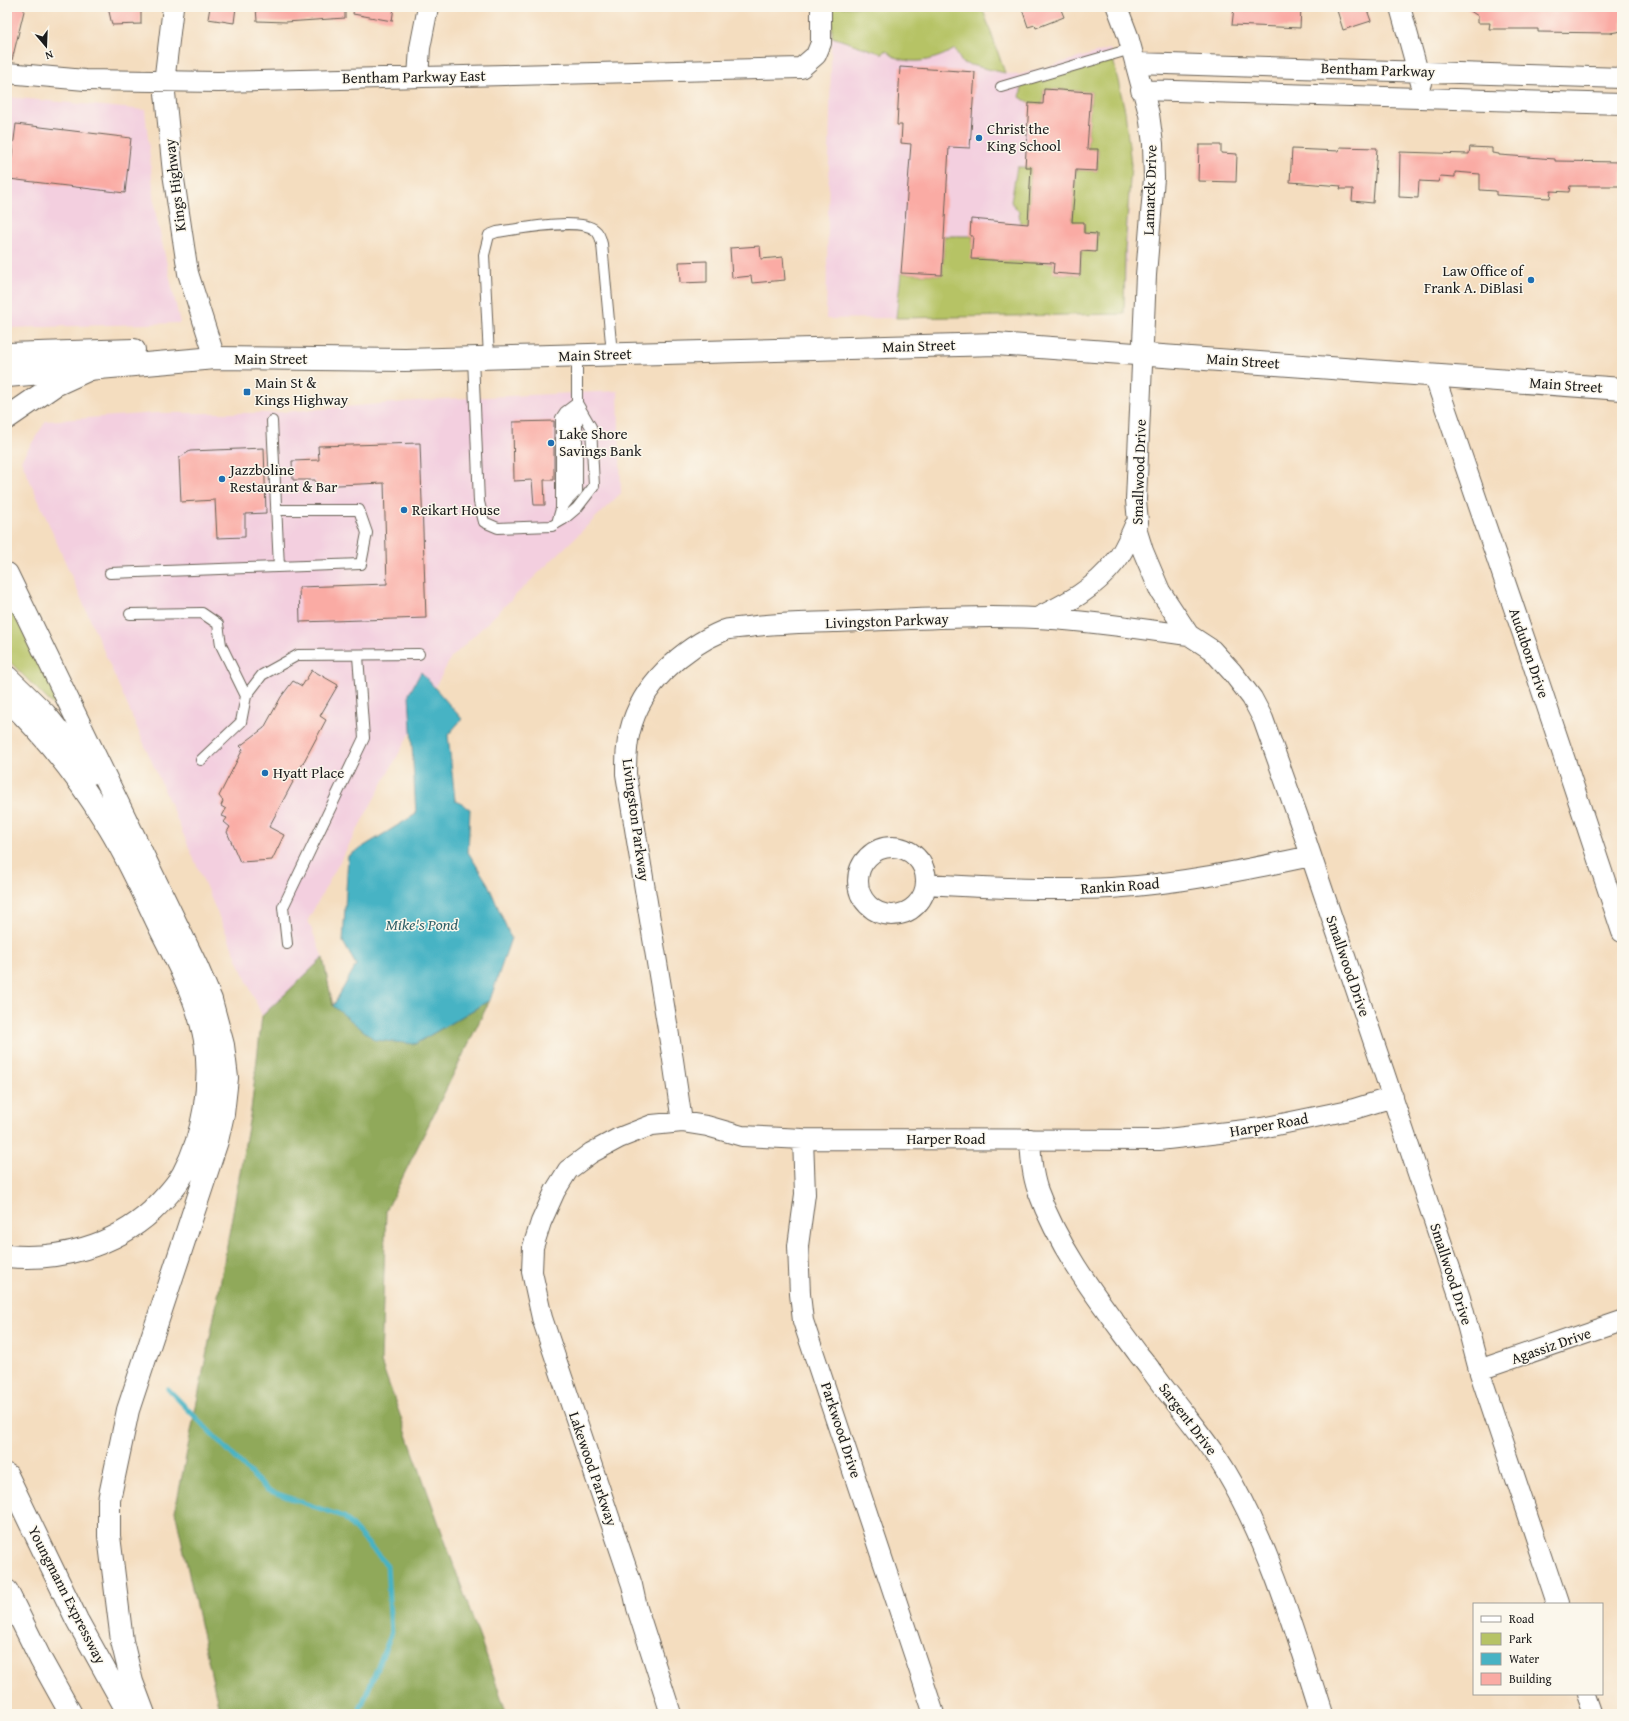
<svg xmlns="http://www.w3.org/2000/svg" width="1629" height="1721" viewBox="0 0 1629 1721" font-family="'Gentium Book Plus',serif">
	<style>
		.built { fill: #f3cfdf }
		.green { fill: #b6c365; stroke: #697040 }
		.forest { fill: #90a95a; stroke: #56623b }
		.water { fill: #47b3c4; stroke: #326870 }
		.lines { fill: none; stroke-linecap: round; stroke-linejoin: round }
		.stream { stroke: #47b3c4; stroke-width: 5 }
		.building { fill: #faaba4 }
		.service-casing { stroke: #686055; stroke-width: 12 }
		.minor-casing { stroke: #686055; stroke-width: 22 }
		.primary-casing { stroke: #686055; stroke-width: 24 }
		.motorway-casing { stroke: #686055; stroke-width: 24 }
		.service { stroke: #fff; stroke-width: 10 }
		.minor { stroke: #fff; stroke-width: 20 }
		.primary { stroke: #fff; stroke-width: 22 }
		.motorway { stroke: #fff; stroke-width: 22 }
		.poi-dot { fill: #1f6fb2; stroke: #fbf7ec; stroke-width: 1.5 }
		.labels { text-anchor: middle; stroke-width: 3; stroke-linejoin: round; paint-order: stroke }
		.street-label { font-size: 15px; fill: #1c1c1c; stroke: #fbf7ec }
		.poi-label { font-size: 15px; fill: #1c1c1c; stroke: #fbf7ec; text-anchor: start }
		.water-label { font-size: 16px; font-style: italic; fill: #2f6068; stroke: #fbf7ec }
	</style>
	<rect width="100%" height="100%" fill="#fbf7ec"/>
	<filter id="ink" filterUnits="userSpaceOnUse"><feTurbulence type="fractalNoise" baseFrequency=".025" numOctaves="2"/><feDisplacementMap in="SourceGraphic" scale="8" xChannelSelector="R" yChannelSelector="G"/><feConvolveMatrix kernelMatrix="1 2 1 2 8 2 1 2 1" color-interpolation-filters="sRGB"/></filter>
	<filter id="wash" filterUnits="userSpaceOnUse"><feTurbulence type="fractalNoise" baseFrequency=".012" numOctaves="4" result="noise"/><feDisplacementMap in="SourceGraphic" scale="16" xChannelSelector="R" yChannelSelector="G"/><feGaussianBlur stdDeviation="0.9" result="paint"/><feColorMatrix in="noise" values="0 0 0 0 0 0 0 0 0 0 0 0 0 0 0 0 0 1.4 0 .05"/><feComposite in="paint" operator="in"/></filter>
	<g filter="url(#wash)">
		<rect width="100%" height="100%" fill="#f4ddbf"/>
		<path class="built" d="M 832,7 L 982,7 L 1005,73 L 1018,75 L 1110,49 L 1113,59 L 1046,79 L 1113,61 L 1125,111 L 1131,165 L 1124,314 L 826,319 Z
			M 7,97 L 145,110 L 156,215 L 180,323 L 7,328 Z
			M 618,391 L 621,493 L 451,658 L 308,920 L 323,958 L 262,1016 L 21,460 L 46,421 L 157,413 L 270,413 L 441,399 Z"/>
		<path class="green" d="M 832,7 L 982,7 L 1005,73 L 962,63 L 955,49 C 938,59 915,66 895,57 C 892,56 889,52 885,50 L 883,54 L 832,37 Z
			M 1113,59 L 1125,111 L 1131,165 L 1125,249 L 1124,314 L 896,318 L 901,273 L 942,275 L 944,236 L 973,236 L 972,259 L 1054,263 L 1054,273 L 1080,275 L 1081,251 L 1096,251 L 1097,234 L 1084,233 L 1084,223 L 1072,222 L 1076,170 L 1097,171 L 1098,149 L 1087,149 L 1091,92 L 1044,89 L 1043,104 L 1029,103 L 1020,97 L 1022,86 Z
			M 1017,167 L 1031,167 L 1028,224 L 1020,223 L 1019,212 L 1011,202 Z
			M 7,591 L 69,721 L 7,659 Z"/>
		<path class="forest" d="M 323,958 L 333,1006 L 415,1044 L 490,1000 L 386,1211 L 381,1362 L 507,1714 L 220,1714 L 175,1511 L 216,1307 L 251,1110 L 262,1016 Z"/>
		<path class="water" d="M 421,672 L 462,719 L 448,735 L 455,800 L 470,809 L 468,852 L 488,884 L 511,938 L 490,1000 L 415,1044 L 375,1040 L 333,1006 L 356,965 L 343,942 L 348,856 L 416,814 L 409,694 Z"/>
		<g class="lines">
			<path class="stream" d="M 168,1389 L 267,1490 L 344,1517 L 387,1565 L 391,1635 L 358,1714"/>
		</g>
		<g id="blocks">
			<path class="building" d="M 7,7 L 25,7 L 12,60 L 7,59 Z
				M 108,7 L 141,7 L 141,24 L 112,25 Z
				M 210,7 L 236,7 L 234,23 L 208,19 Z
				M 256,7 L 345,7 L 345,18 L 286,22 L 257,21 Z
				M 354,7 L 394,7 L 392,21 L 353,14 Z
				M 1029,7 L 1060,7 L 1064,17 L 1036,28 L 1035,25 L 1028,27 L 1022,9 Z
				M 1301,7 L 1300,28 L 1232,25 L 1234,7 Z
				M 1336,7 L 1366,7 L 1371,21 L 1343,30 Z
				M 1464,7 L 1622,7 L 1622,31 L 1610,33 L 1538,32 L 1538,29 L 1489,29 L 1490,23 L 1478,23 L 1478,16 Z
				M 900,67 L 975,72 L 970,148 L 949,147 L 942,275 L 901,273 L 911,144 L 901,143 L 902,125 L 897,125 Z
				M 1044,89 L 1091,92 L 1087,149 L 1098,149 L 1097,171 L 1076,170 L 1072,222 L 1084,222 L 1084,233 L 1097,234 L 1096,252 L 1081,251 L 1080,275 L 1053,273 L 1054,263 L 971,259 L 973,236 L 970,236 L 971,219 L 1028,224 L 1031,167 L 1025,167 L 1029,103 L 1043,104 Z
				M 16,124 L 131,138 L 125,193 L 9,179 Z
				M 1199,145 L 1221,145 L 1221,153 L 1237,154 L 1236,182 L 1198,181 Z
				M 1340,147 L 1377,148 L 1373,203 L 1352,201 L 1353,189 L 1340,189 L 1341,186 L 1290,182 L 1292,149 L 1339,151 Z
				M 1470,147 L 1492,148 L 1492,153 L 1499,154 L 1499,155 L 1555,159 L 1555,161 L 1622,162 L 1622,186 L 1570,186 L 1569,192 L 1551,191 L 1550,198 L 1496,195 L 1496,191 L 1480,190 L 1480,174 L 1455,172 L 1455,177 L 1440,176 L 1438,182 L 1419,181 L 1418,198 L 1399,197 L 1400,152 L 1469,154 Z
				M 760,246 L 761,259 L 783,257 L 785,280 L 752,283 L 751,276 L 732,278 L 730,248 Z
				M 707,261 L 707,282 L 680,283 L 679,262 Z
				M 554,421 L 554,480 L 544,480 L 545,505 L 534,505 L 532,480 L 514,481 L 513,422 Z
				M 420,443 L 426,618 L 300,622 L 299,587 L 387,584 L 384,483 L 315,486 L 315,480 L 293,480 L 292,461 L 319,460 L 318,446 Z
				M 264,448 L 266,513 L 245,514 L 245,537 L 217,538 L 215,500 L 181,502 L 179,458 L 190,451 Z
				M 312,670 L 338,685 L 320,716 L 326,720 L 269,827 L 284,835 L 272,860 L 240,862 L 227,832 L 230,827 L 224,822 L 227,818 L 222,816 L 226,809 L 221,806 L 223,801 L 219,796 L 243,749 L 240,746 L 264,728 L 281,697 L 293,681 L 302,686 Z"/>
		</g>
	</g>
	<g filter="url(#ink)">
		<use href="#blocks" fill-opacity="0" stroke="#686055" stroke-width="1"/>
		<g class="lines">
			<defs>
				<path id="service" d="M 1001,87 L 1131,49
					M 473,358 L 479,502 L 484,522 L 498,528 L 552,526 L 564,519 L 577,508 L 594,486 L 591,427 L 577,403 L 577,355
					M 489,358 L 484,255 L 489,235 L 497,232 C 518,229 580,217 595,230 C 599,233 601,239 602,244 L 612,354
					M 272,421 L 279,567
					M 569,499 L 577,491 L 577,403
					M 561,509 L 569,499 L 569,410
					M 557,523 L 561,509 L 561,418 L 565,412 L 577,403
					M 110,573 L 361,564 L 367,533 L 359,510 L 276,510
					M 130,614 L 202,613 L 218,624 L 221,645 L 246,696 L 241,722 L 201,760
					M 246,696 L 262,675 L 298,655 L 419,654
					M 287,944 L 283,907 L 364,738 L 358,656"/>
				<path id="minor" d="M 173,7 L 164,83 L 173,173 L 188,273 L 215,358
					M 1117,7 L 1128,36 L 1149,114 L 1153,144 L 1154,178 L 1146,275 L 1136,500 L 1138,522 L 1135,525 L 1143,551 L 1160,591 L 1189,635 L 1212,650 L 1232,672 L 1252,698 L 1263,719 L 1299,820 L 1460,1298 L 1479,1370 L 1557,1604
					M 1400,7 L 1421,83
					M 1135,63 L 1622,78
					M 7,73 L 85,80 L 218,82 L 801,68 L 816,55 L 821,43 L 821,7
					M 418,77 L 420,48 L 428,7
					M 1141,90 L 1622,104
					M 1434,375 L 1528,649 L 1622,932
					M 1037,618 C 1069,602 1093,590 1116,561 C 1124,551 1130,536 1135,525
					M858 881a34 34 0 1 1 68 0a34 34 0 1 1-68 0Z
					M 926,884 C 988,888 1049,891 1111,888 C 1178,884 1245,870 1311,856
					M 682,1122 L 673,1060 L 626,774 C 626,759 626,745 630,731 C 641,685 682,648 725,630 C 732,628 740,628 748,627 C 776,623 804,623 833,622 C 900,620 968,615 1036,618 C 1087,620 1138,629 1189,635
					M 803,1139 L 805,1194 L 798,1246 L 800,1294 L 803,1321 L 934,1714
					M 1030,1139 C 1031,1157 1032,1174 1038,1191 C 1060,1252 1101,1303 1139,1355 C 1151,1369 1161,1385 1173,1399 C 1191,1423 1210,1445 1225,1470 C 1270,1545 1295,1632 1321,1714
					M 1479,1370 L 1622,1321
					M 1586,1694 L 1593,1714
					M 671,1714 L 637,1608 L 632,1585 L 542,1318 L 532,1272 L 533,1247 L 541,1222 L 555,1191 L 568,1170 L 591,1153 L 619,1138 L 652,1125 L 682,1122 L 707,1126 L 742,1136 L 803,1139 L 1159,1140 L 1262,1128 L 1354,1109 L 1393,1097"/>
				<path id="primary" d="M 7,354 L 134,350
					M 7,376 L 215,358 L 405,360 L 996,344 L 1622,389"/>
				<path id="motorway" d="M 7,418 L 55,385 L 90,369
					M 7,574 L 197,967 L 211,1000 L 223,1045 L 227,1078 L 223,1114 L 217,1141 L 128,1410 L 109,1500 L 109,1536 L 122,1641 L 132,1682 L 144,1714
					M 7,677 L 45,714 L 92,773
					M 7,699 C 45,735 78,777 105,821 C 127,855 143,893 161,930 C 179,965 198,1001 205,1040 C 212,1084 204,1135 183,1174 C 175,1188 163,1200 152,1211 C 114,1246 58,1261 7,1256
					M 7,1475 L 77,1620 L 129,1714
					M 7,1591 L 41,1660 L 71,1714"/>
			</defs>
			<use href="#service" class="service-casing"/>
			<use href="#minor" class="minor-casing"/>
			<use href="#primary" class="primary-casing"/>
			<use href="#motorway" class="motorway-casing"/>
			<use href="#service" class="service"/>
			<use href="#minor" class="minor"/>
			<use href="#primary" class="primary"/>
			<use href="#motorway" class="motorway"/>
		</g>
	</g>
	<g class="poi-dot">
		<circle cx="979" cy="138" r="4"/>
		<circle cx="1531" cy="280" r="4"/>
		<rect x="243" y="388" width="8" height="8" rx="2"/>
		<circle cx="551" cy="443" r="4"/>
		<circle cx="222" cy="479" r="4"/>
		<circle cx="404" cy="510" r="4"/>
		<circle cx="265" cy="773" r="4"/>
	</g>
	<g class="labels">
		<g class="street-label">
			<text transform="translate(1378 70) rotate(2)" y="5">Bentham Parkway</text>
			<text transform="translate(414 77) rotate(-1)" y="5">Bentham Parkway East</text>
			<text transform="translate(175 185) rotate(-97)" y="5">Kings Highway</text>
			<text transform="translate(1150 190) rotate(-88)" y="5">Lamarck Drive</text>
			<text transform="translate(919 346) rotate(-2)" y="5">Main Street</text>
			<text transform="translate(595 355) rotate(-2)" y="5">Main Street</text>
			<text x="271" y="364">Main Street</text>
			<text transform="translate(1243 361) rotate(4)" y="5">Main Street</text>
			<text transform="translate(1566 385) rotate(4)" y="5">Main Street</text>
			<text transform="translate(1139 472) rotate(-88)" y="5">Smallwood Drive</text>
			<text transform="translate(887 621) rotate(-2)" y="5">Livingston Parkway</text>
			<text transform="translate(1529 653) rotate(71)" y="5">Audubon Drive</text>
			<text transform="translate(636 820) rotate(82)" y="5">Livingston Parkway</text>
			<text transform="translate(1120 886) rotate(-4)" y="5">Rankin Road</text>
			<text transform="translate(1348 966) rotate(71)" y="5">Smallwood Drive</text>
			<text transform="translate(1269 1125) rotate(-10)" y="5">Harper Road</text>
			<text x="946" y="1144">Harper Road</text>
			<text transform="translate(1451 1274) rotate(72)" y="5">Smallwood Drive</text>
			<text transform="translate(1551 1346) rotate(-19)" y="5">Agassiz Drive</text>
			<text transform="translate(1188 1419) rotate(53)" y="5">Sargent Drive</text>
			<text transform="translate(841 1430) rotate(72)" y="5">Parkwood Drive</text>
			<text transform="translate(593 1469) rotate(71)" y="5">Lakewood Parkway</text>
			<text transform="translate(67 1595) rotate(63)" y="5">Youngmann Expressway</text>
		</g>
		<g class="poi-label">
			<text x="987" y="134">Christ the<tspan x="987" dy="17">King School</tspan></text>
			<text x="1523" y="276" text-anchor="end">Law Office of<tspan x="1523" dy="17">Frank A. DiBlasi</tspan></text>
			<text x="255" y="388">Main St &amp;<tspan x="255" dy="17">Kings Highway</tspan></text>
			<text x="559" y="439">Lake Shore<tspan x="559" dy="17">Savings Bank</tspan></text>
			<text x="230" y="475">Jazzboline<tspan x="230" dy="17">Restaurant &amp; Bar</tspan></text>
			<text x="412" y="515">Reikart House</text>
			<text x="273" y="778">Hyatt Place</text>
		</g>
		<g class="water-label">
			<text x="422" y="930">Mike's Pond</text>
		</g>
	</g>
	<rect width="1629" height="1721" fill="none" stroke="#fbf7ec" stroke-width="24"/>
	<rect x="1473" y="1603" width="130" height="92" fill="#fbf7ec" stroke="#a29f99"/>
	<rect x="1481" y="1616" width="20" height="6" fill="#ffffff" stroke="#a29f99"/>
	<text x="1509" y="1623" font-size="12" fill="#1c1c1c">Road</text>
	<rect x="1481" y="1633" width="20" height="12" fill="#b6c365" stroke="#a29f99"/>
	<text x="1509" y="1643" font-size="12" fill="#1c1c1c">Park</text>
	<rect x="1481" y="1653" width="20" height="12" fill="#47b3c4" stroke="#a29f99"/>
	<text x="1509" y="1663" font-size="12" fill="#1c1c1c">Water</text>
	<rect x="1481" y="1673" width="20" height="12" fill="#faaba4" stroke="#a29f99"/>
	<text x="1509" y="1683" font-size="12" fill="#1c1c1c">Building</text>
	<g transform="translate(46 46) rotate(161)" stroke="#fbf7ec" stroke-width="3" paint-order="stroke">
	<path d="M0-3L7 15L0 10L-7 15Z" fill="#1c1c1c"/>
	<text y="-6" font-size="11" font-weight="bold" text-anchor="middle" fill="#1c1c1c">N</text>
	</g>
</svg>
